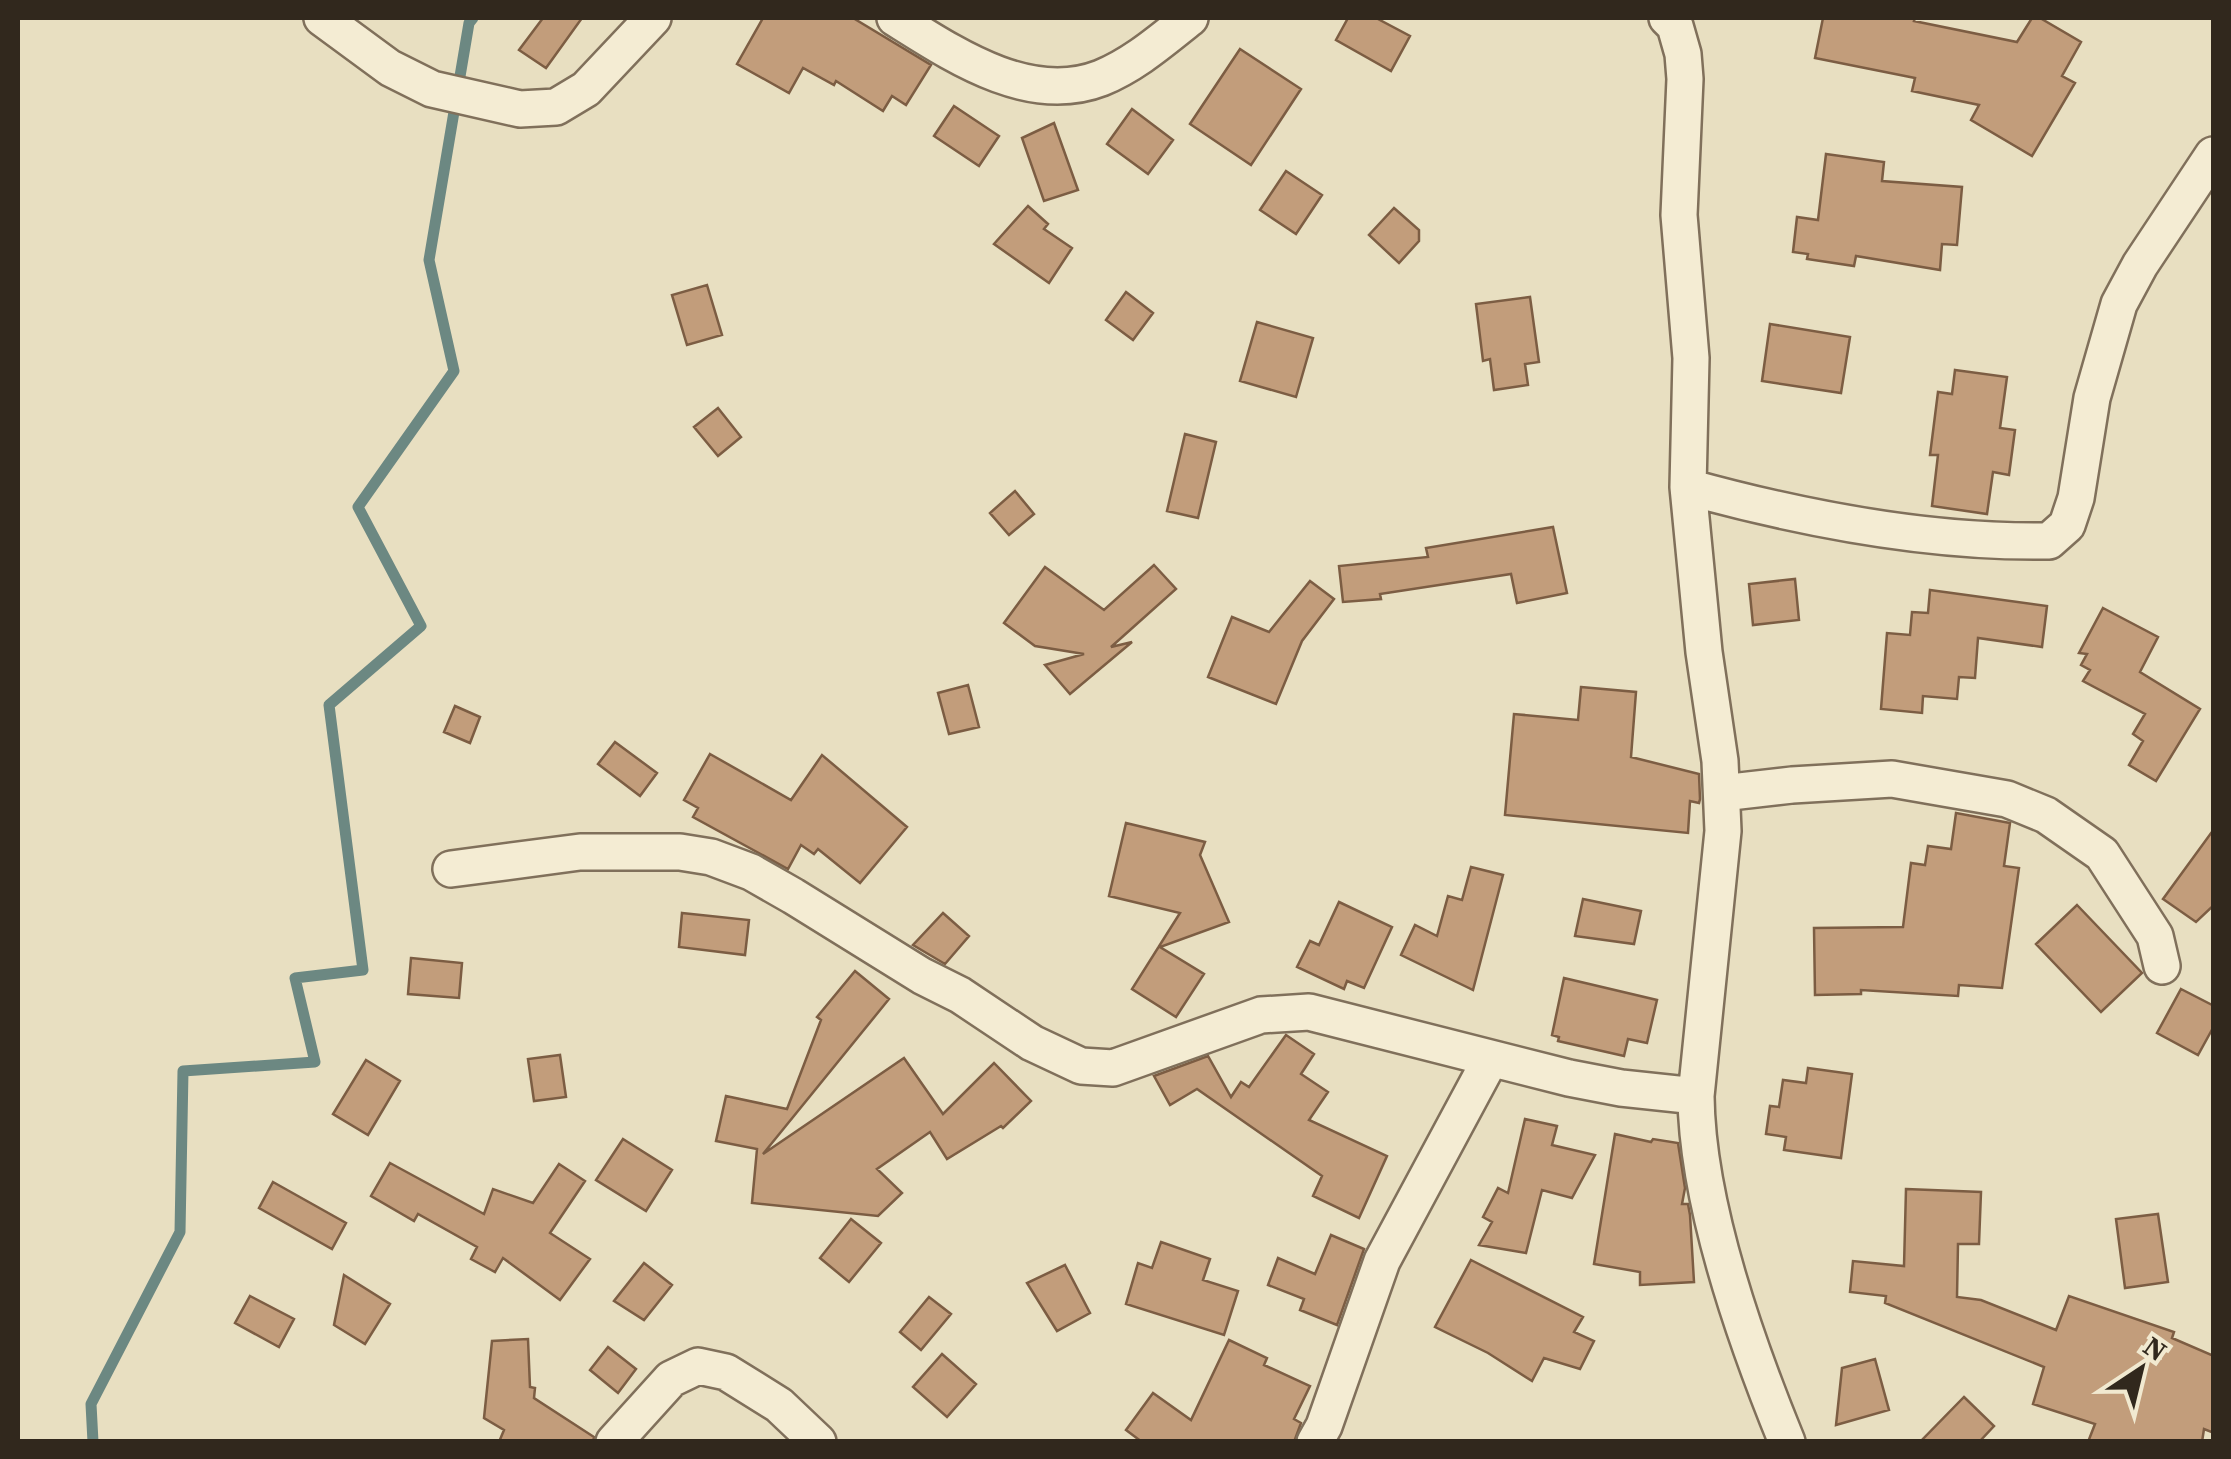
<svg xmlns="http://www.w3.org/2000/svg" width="2231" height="1459" viewBox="0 0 2231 1459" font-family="'Source Serif 4',serif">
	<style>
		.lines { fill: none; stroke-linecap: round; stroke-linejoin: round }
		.stream { stroke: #6c8882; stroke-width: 11 }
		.building { fill: #c29d7b; stroke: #7c5d43; stroke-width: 2.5 }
		.minor-casing { stroke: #80705b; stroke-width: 40 }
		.minor { stroke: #f4ecd3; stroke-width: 35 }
	</style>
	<rect width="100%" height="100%" fill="#e8dfc1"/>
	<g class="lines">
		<path class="stream" d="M 93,1442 L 91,1404 L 180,1232 L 183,1071 L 315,1062 L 295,978 L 363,970 L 329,705 L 421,626 L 358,507 L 454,371 L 429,260 L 469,23 L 473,18"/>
	</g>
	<path class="building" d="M 543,18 L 582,18 L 546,68 L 519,50 Z
		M 763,18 L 853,18 L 931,65 L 906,105 L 892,96 L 883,111 L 836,81 L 834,85 L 803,68 L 789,93 L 737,64 Z
		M 1348,18 L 1376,18 L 1410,36 L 1391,71 L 1336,40 Z
		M 1823,18 L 1915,18 L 1914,21 L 2017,42 L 2032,18 L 2040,18 L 2081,42 L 2062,76 L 2075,83 L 2032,156 L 1971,120 L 1979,105 L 1912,91 L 1915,78 L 1815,58 Z
		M 1240,49 L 1301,89 L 1251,165 L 1190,124 Z
		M 954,106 L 999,136 L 979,166 L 934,136 Z
		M 1132,109 L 1173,140 L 1148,174 L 1107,144 Z
		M 1054,123 L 1078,190 L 1044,201 L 1022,138 Z
		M 1826,154 L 1884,162 L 1882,181 L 1962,187 L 1957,245 L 1942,244 L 1940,270 L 1856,256 L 1854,266 L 1807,259 L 1808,254 L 1793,252 L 1797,217 L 1818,220 Z
		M 1286,171 L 1322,195 L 1296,234 L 1260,210 Z
		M 1028,206 L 1048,224 L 1044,229 L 1072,248 L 1049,283 L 994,244 Z
		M 1394,208 L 1419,230 L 1419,241 L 1399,263 L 1369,235 Z
		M 707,285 L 722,335 L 687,345 L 672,295 Z
		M 1126,292 L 1153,313 L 1133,340 L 1106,320 Z
		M 1530,297 L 1539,362 L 1525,364 L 1528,385 L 1494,390 L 1490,359 L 1483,361 L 1476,304 Z
		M 1257,322 L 1313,338 L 1296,397 L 1240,381 Z
		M 1770,324 L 1850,337 L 1841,393 L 1762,381 Z
		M 1955,370 L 2007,377 L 2000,428 L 2015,430 L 2009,475 L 1993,472 L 1987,514 L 1932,506 L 1938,455 L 1930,455 L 1938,392 L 1952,394 Z
		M 718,408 L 741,437 L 718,456 L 694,427 Z
		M 1185,434 L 1216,442 L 1198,518 L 1167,511 Z
		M 1015,491 L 1034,514 L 1009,535 L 990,513 Z
		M 1553,527 L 1567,593 L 1517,603 L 1511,574 L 1380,594 L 1381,599 L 1343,602 L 1339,566 L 1428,557 L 1426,548 Z
		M 1154,565 L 1176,589 L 1111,647 L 1132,642 L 1070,694 L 1045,665 L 1084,654 L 1035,646 L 1004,623 L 1045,567 L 1104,610 Z
		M 1795,579 L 1799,620 L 1753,625 L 1749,584 Z
		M 1310,581 L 1334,599 L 1302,641 L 1276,704 L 1208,677 L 1232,617 L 1269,632 Z
		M 1930,590 L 2047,606 L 2042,647 L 1978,638 L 1975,678 L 1959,677 L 1957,699 L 1923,696 L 1922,713 L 1881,709 L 1887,633 L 1910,635 L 1912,612 L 1928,613 Z
		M 2103,608 L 2158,637 L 2140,672 L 2200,709 L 2156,781 L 2129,765 L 2143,741 L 2133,734 L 2145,714 L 2083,681 L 2090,670 L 2081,665 L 2087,654 L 2079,653 Z
		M 968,685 L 979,727 L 949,734 L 938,693 Z
		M 1581,687 L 1636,692 L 1631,757 L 1699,774 L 1700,799 L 1699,803 L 1690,801 L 1688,833 L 1505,815 L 1514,714 L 1578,720 Z
		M 455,706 L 480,717 L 470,743 L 444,732 Z
		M 615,742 L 657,773 L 640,796 L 598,764 Z
		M 710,754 L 791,800 L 822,755 L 907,827 L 860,883 L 818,849 L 814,854 L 801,845 L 788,869 L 693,817 L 698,808 L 684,800 Z
		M 1956,813 L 2010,823 L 2004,866 L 2019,868 L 2002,988 L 1959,985 L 1958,996 L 1861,990 L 1861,994 L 1815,995 L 1814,928 L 1903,927 L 1911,863 L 1925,865 L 1928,846 L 1951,849 Z
		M 1126,823 L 1205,842 L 1200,855 L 1229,922 L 1160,947 L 1204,974 L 1176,1017 L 1132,989 L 1180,913 L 1109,896 Z
		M 2214,829 L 2214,905 L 2196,922 L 2163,899 Z
		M 1471,867 L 1503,875 L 1473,990 L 1401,955 L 1415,925 L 1437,936 L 1448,896 L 1462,900 Z
		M 1583,899 L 1641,911 L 1634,944 L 1575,936 Z
		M 1339,902 L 1392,927 L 1364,988 L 1347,981 L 1344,989 L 1297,967 L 1310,941 L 1319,945 Z
		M 2077,905 L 2142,973 L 2101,1012 L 2036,944 Z
		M 682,913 L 749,920 L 745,955 L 679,947 Z
		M 943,913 L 969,936 L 945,964 L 913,945 Z
		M 411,958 L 462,963 L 459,998 L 408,994 Z
		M 855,971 L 889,999 L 763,1154 L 904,1058 L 943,1114 L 994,1063 L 1031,1101 L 1003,1128 L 1001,1126 L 947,1159 L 930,1132 L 877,1169 L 902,1193 L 878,1216 L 752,1203 L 757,1149 L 716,1141 L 726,1096 L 787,1109 L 821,1020 L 817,1017 Z
		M 1564,978 L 1657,1000 L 1647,1043 L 1628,1039 L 1624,1056 L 1558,1041 L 1559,1037 L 1552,1035 Z
		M 2181,989 L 2214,1006 L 2214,1026 L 2198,1055 L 2157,1033 Z
		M 1286,1035 L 1314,1054 L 1301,1074 L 1328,1092 L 1309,1120 L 1387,1156 L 1359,1218 L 1313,1196 L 1322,1176 L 1197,1089 L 1170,1105 L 1154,1076 L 1208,1056 L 1231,1097 L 1241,1082 L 1249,1087 Z
		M 560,1055 L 566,1097 L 534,1101 L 528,1059 Z
		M 366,1060 L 400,1081 L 368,1135 L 333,1114 Z
		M 1808,1068 L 1852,1074 L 1841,1158 L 1784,1150 L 1786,1137 L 1766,1134 L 1770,1106 L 1779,1107 L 1783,1080 L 1806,1083 Z
		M 1525,1119 L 1557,1126 L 1552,1145 L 1595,1155 L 1572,1198 L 1542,1190 L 1526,1253 L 1479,1245 L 1492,1222 L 1483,1217 L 1498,1188 L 1508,1193 Z
		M 1615,1134 L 1651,1142 L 1653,1139 L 1678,1143 L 1685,1188 L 1682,1204 L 1688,1204 L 1690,1215 L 1694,1282 L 1640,1285 L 1640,1272 L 1594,1264 Z
		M 623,1139 L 672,1170 L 646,1211 L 596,1180 Z
		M 390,1163 L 484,1214 L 493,1189 L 533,1203 L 559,1164 L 585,1181 L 550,1233 L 590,1259 L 560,1300 L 503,1258 L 495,1272 L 471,1259 L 477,1247 L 418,1214 L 414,1221 L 371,1196 Z
		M 273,1182 L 346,1223 L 332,1249 L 259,1208 Z
		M 1906,1189 L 1981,1192 L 1979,1244 L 1958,1244 L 1957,1297 L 1981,1300 L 2056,1330 L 2069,1296 L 2174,1332 L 2172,1338 L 2214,1356 L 2214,1433 L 2204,1429 L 2202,1442 L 2088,1442 L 2095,1424 L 2033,1404 L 2044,1367 L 1885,1303 L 1886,1296 L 1850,1292 L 1853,1261 L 1904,1266 Z
		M 2158,1214 L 2168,1282 L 2125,1288 L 2116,1219 Z
		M 851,1219 L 881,1243 L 849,1282 L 820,1258 Z
		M 1331,1235 L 1364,1249 L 1337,1325 L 1300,1310 L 1304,1299 L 1268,1285 L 1278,1258 L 1315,1274 Z
		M 1161,1242 L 1210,1259 L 1203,1280 L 1238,1291 L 1224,1335 L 1126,1304 L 1138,1263 L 1152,1268 Z
		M 1471,1260 L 1583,1317 L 1574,1332 L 1594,1341 L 1580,1369 L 1544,1358 L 1532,1381 L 1488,1353 L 1435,1327 Z
		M 644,1263 L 672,1285 L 644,1320 L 614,1301 Z
		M 1065,1265 L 1090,1313 L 1057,1331 L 1027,1283 Z
		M 344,1275 L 390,1304 L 365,1344 L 334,1325 Z
		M 250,1296 L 294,1319 L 279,1347 L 235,1323 Z
		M 929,1297 L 951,1314 L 921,1350 L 900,1332 Z
		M 528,1339 L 530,1387 L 535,1388 L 534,1398 L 594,1437 L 593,1442 L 499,1442 L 504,1430 L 484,1418 L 492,1341 Z
		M 1229,1340 L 1267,1358 L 1264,1365 L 1310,1386 L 1294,1419 L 1301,1423 L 1294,1442 L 1142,1442 L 1126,1430 L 1153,1393 L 1191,1420 Z
		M 608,1347 L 636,1369 L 618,1393 L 590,1370 Z
		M 942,1354 L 976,1384 L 947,1417 L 913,1387 Z
		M 1875,1359 L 1889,1410 L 1836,1425 L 1842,1368 Z
		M 1964,1397 L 1994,1426 L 1979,1442 L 1920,1442 Z"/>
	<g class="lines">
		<defs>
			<path id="minor" d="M 322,18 L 390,68 L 432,89 L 520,109 L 556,107 L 586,89 L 653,18
				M 895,18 C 954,55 1029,106 1101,78 C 1135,64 1162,40 1190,18
				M 1667,18 L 1675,26 L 1683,54 L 1685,79 L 1679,215 L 1691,358 L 1688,487 L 1704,652 L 1720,761 L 1723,831 L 1696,1096 C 1697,1204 1746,1342 1787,1442
				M 1688,487 C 1804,519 1928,543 2049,541 L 2067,525 L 2076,498 L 2092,398 L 2119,304 L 2140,265 L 2213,155
				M 1722,793 L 1792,785 L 1892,779 L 2007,799 L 2046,815 L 2102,854 L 2155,936 L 2162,966
				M 451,869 L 580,852 L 680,852 L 711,857 L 751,872 L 793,896 L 922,976 L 960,995 L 1032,1043 L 1081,1066 L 1113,1068 L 1261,1015 L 1309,1012 L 1569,1078 L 1621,1088 L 1696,1096
				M 614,1442 L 671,1379 L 698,1366 L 726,1372 L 779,1405 L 818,1442
				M 1315,1442 L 1324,1426 L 1382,1261 L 1490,1060"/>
		</defs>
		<use href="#minor" class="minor-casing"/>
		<use href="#minor" class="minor"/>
	</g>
	<rect width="2231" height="1459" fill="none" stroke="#31281d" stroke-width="40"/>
	<g transform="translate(2141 1369) rotate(35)" stroke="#f1e9d0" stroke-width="8" paint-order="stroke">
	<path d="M0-8L18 38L0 25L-18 38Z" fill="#31281d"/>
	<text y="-15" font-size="28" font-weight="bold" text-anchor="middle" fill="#31281d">N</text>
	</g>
</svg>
